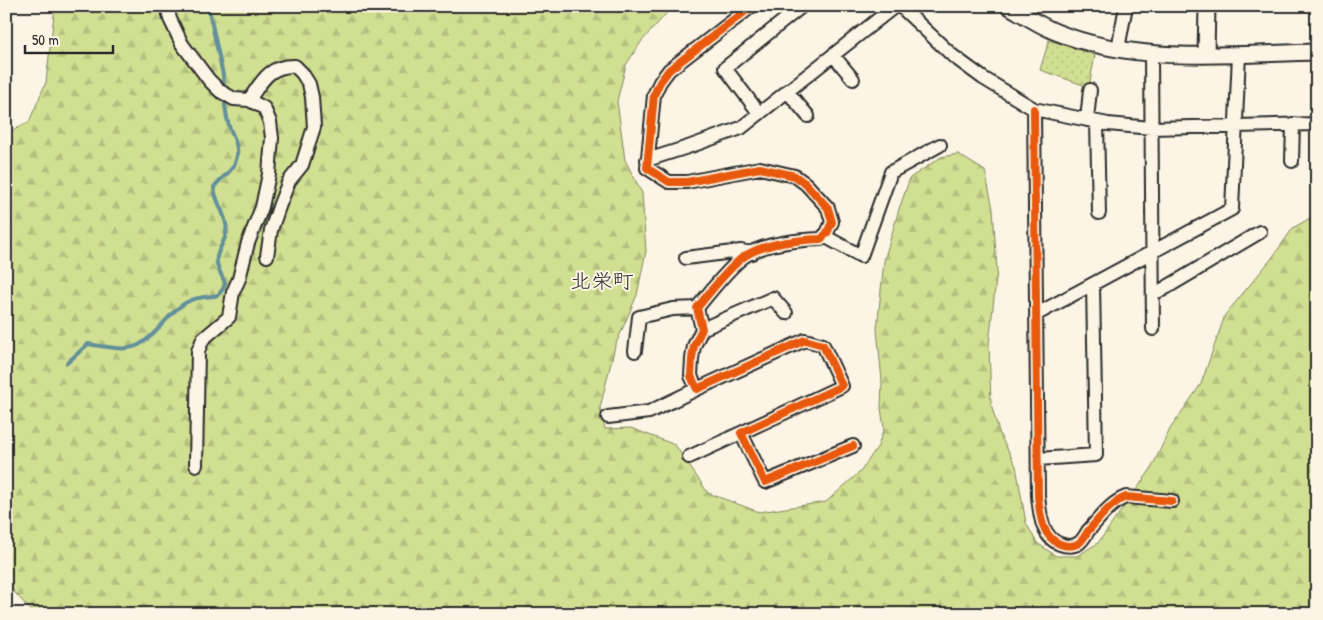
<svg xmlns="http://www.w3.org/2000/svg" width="1323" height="620" viewBox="0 0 1323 620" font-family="'Patrick Hand','Klee One',sans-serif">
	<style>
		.forest { fill: url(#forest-firs); stroke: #7e855e }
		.park { fill: url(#park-dots); stroke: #7e855e }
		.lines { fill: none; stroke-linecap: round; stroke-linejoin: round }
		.stream { stroke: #62909b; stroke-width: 4 }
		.minor-casing { stroke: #2b2b2b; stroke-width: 16 }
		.tertiary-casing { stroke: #2b2b2b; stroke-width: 19 }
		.minor { stroke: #fcf5e5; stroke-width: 12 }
		.tertiary { stroke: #fcf5e5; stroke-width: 15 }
		.cycleway-casing { stroke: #fcf5e5; stroke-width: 11 }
		.cycleway { stroke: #e8590c; stroke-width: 8 }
		.labels { text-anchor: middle; stroke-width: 4; stroke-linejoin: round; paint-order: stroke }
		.quarter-label { font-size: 21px; fill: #2b2b2b; stroke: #fcf5e5 }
	</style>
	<defs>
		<pattern id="forest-firs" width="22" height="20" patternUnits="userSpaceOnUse" patternTransform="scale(1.25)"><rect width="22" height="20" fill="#d1df92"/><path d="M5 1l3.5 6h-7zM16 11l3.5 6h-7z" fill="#b4c07e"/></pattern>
		<pattern id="park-dots" width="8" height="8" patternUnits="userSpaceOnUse" patternTransform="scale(1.25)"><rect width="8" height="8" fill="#d1df92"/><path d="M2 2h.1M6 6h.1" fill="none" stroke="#b4c07e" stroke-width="1.8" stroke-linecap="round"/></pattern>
	</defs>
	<rect width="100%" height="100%" fill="#fcf5e5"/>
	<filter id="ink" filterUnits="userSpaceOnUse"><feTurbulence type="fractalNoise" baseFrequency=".02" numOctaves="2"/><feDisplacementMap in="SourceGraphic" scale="10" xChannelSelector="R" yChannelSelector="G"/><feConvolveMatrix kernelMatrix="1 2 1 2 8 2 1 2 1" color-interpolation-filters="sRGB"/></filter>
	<g filter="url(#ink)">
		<path class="forest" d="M 55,6 L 673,6 L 641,42 L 626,65 L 617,101 L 625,160 L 642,193 L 646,251 L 637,295 L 615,346 L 600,408 L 605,429 L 631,428 L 675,445 L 708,493 L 759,512 L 826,502 L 861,471 L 878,446 L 884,428 L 881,408 L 882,381 L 877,329 L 884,261 L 899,209 L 910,178 L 941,157 L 958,154 L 985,171 L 993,209 L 997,270 L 989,344 L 991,404 L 1000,435 L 1016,466 L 1026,523 L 1037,543 L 1056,556 L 1077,556 L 1098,543 L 1151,469 L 1170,429 L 1201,384 L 1225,315 L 1272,258 L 1293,228 L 1317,214 L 1317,614 L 34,614 L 6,583 L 6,134 L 29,122 L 46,82 Z"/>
		<path class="park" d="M 1049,40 L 1095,55 L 1089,87 L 1040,70 Z"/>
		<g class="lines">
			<path class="stream" d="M 208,6 L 223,75 L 224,89
				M 67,363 L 88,344 C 133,351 136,354 167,319 C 173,312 182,304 191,300 C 199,297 210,297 218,295 L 223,289 L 225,283 C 222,275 215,266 217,257 C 219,246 229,237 226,224 C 224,211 215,201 214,187 C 219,180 228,174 233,167 C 242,150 235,142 229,126 C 226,116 225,106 224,96"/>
			<defs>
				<path id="minor" d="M 167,6 L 170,19 L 182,44 L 209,80 L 220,91 L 234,99 L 249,100 L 264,108 L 270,122 L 272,138 L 269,174 L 262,207 L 248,243 L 239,279 L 233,292 L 229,317 L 203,339 L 198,351 L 196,465
					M 752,6 L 669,70 L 660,82 L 654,95 L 647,168 L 669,182 L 687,182 L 760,168 L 795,176 L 806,184 L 828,208 L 832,222 L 827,233 L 821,239 C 798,240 761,243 742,258 C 725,272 711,291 697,308 L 702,329 L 694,346 L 692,359 L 691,376 L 697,389 L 805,340 L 823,345 L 842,386 L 741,433 L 765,482 L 853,446
					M 900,6 L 953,56 L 983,78 L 1034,109 L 1108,124 L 1151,128 L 1317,124
					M 1118,49 L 1126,6
					M 1151,54 L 1153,329
					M 833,55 L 853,79
					M 787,91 L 808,116
					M 249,100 C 262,81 269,65 295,66 L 302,73 L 309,84 L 312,97 L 314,127 L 302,165 L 289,181 L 280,204 L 271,230 L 267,256
					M 1034,109 L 1038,496 C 1040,513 1041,537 1060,544 C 1065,546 1073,547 1079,543 C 1083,540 1085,536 1088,531 C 1099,519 1110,503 1126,497 L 1172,501
					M 759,113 L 725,68 L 802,6
					M 1087,120 L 1090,90
					M 1097,122 L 1099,213
					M 647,160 L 691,146 L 741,128 L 895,6
					M 1292,161 L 1293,124
					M 824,236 L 861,256 L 891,172 L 940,145
					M 686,258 L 741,251 L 752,253
					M 1153,293 L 1162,290 L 1260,232
					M 1037,314 L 1232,209 L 1239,54
					M 702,329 L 773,298 L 786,313
					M 635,351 L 639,317 L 673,309 L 697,308
					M 608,417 L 649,412 L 697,389
					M 689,457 L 741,433
					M 1038,459 L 1096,455 L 1093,284"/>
				<path id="tertiary" d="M 1009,6 C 1024,15 1039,25 1056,32 C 1139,65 1229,54 1317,52
					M 1206,55 L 1207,6"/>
			</defs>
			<use href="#minor" class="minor-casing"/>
			<use href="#tertiary" class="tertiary-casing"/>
			<use href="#minor" class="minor"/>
			<use href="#tertiary" class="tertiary"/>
			<defs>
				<path id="cycleway" d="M 752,6 L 669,70 L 660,82 L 654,95 L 647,168 L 669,182 L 687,182 L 760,168 L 795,176 L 806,184 L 828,208 L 832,222 L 827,233 L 821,239 C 798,240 761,243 742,258 C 725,272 711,291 697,308 L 702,329 L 694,346 L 692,359 L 691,376 L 697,389 L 805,340 L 823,345 L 842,386 L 741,433 L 765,482 L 853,446
					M 1034,109 L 1038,496 C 1040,513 1041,537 1060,544 C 1065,546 1073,547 1079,543 C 1083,540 1085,536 1088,531 C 1099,519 1110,503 1126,497 L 1172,501"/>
			</defs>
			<use href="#cycleway" class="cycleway-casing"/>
			<use href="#cycleway" class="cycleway"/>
		</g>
	</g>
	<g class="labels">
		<g class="quarter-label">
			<text x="602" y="288">北栄町</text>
		</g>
	</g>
	<rect width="1323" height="620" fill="none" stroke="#fcf5e5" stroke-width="25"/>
	<rect x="12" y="12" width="1298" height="595" fill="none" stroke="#2b2b2b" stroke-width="2" filter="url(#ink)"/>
	<path d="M25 45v8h88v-8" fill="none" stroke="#2b2b2b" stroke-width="2.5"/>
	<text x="32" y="45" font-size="15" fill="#2b2b2b" stroke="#fcf5e5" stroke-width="4" paint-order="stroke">50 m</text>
</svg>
